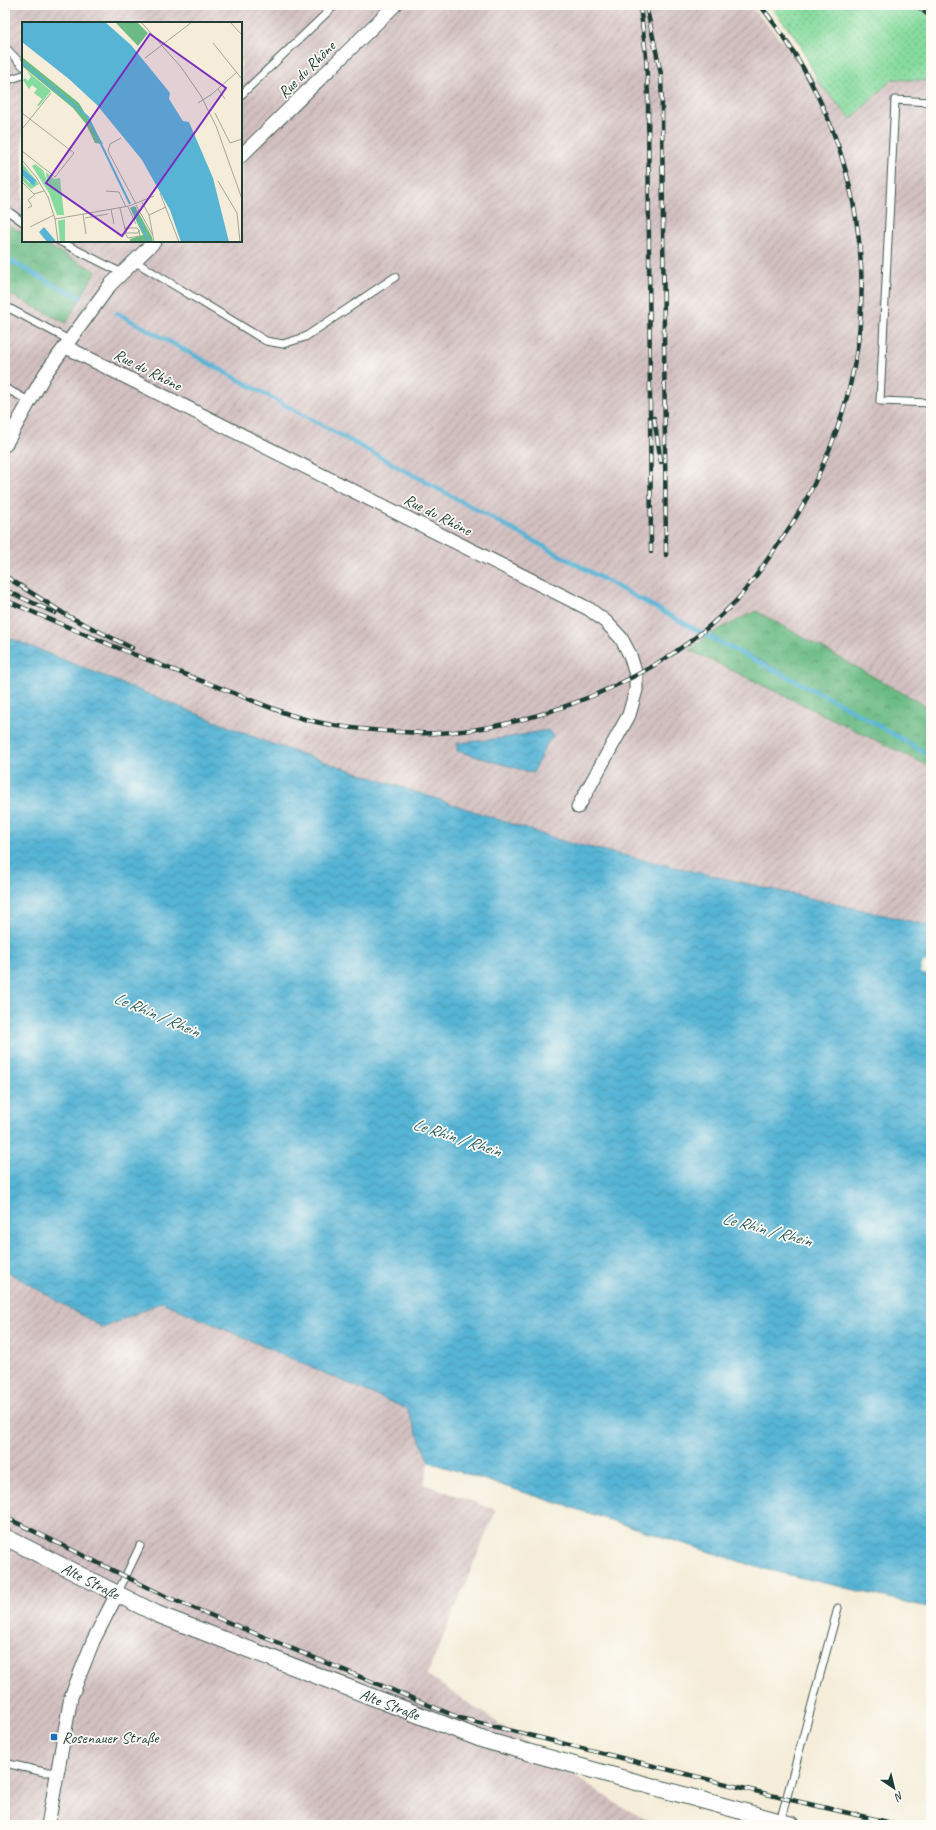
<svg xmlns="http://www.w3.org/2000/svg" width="936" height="1830" viewBox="0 0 936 1830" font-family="Caveat,sans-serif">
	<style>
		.industrial { fill: url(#industrial-furrows); fill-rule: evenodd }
		.grass { fill: url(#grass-dots); stroke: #528c69 }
		.forest { fill: url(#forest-crowns); stroke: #467c5c }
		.water { fill: url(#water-waves); stroke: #3b7884 }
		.pier { fill: #f5edd9 }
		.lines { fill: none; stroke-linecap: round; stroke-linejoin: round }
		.stream { stroke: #57b4d5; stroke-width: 4.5 }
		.service-casing { stroke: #3f574d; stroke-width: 9 }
		.minor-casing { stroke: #3f574d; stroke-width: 15 }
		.tertiary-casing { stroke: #3f574d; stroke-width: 18 }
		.service { stroke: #fff; stroke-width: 7 }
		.minor { stroke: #fff; stroke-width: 13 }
		.tertiary { stroke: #fff; stroke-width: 16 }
		.rail-casing { stroke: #1f3d34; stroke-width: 4.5 }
		.rail { stroke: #fdfcf7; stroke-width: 3; stroke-dasharray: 9; stroke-linecap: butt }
		.poi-dot { fill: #1f6fb2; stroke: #fdfcf7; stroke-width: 1.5 }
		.labels { text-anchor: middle; stroke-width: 3.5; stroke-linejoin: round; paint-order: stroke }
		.street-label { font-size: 16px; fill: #1f3d34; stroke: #fdfcf7 }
		.poi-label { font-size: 16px; fill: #1f3d34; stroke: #fdfcf7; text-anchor: start }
		.water-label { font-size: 17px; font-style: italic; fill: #306164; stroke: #fdfcf7 }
		.inset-river { fill: none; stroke: #57b4d5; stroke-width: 2 }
		.inset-road { fill: none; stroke: #9fa797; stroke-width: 1 }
		.view { fill: #7b2cbf; fill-opacity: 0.15; stroke: #7b2cbf; stroke-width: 2 }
		.inset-edge { fill: none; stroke: #1f3d34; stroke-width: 2 }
	</style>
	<defs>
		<pattern id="industrial-furrows" width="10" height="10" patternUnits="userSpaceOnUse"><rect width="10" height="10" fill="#d2bfc0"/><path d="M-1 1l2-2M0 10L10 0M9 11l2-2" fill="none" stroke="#aa9c9d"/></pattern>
		<pattern id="grass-dots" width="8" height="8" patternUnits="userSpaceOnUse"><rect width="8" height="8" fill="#86db9e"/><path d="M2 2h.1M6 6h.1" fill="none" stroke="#6db382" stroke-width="1.8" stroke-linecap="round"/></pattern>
		<pattern id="forest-crowns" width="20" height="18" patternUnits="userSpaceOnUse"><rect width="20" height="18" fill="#6cbb85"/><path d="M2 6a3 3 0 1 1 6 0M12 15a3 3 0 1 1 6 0" fill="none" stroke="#58996e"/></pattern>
		<pattern id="water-waves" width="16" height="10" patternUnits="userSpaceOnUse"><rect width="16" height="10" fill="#57b4d5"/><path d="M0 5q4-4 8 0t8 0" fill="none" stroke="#4794ae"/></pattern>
	</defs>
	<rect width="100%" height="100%" fill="#fdfcf7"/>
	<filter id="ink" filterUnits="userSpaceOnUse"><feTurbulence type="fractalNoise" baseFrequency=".025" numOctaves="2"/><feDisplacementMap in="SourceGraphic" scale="8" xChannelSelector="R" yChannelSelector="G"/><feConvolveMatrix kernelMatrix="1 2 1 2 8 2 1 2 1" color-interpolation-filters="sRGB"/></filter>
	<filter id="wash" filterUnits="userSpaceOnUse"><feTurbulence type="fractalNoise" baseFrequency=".012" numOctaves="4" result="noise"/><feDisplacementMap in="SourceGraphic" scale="16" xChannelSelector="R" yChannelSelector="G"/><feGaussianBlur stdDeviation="0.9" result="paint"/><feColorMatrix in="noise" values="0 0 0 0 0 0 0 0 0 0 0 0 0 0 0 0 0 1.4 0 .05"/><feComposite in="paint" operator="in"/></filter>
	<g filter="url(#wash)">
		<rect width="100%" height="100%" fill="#f5edd9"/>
		<path class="industrial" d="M 5,5 L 750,5 L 851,119 L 892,79 L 931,81 L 931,709 L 756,611 L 691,650 L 931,767 L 931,926 L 566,842 L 269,743 L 5,636 ZM 23,23 L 241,23 L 241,241 L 23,241 Z
			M 5,1270 L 103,1328 L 162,1302 L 407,1409 L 429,1462 L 424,1484 L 496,1510 L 427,1675 L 620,1806 L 657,1825 L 5,1825 Z"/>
		<path class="grass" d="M 769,5 L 931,5 L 930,33 L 931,81 L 892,79 L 851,119 L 819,83 L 798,40 Z"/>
		<path class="forest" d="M 5,224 L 23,233 L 23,241 L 38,241 L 96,271 L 66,323 L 5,292 Z
			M 756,611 L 931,709 L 931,756 L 841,704 L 751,655 L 931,757 L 931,767 L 690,650 L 712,633 Z"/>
		<path class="water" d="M 5,636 L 269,743 L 566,842 L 931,926 L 931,1608 L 760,1568 L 429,1462 L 407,1409 L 162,1302 L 103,1328 L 5,1270 Z
			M 548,730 L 553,736 L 545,747 L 533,773 L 457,751 L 458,743 L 505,738 Z"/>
		<path class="pier" d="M 931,960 L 931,975 L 920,973 L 923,962 L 930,963 Z"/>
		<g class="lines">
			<path class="stream" d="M 5,258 L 54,285 L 81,297
				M 117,313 L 700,632 L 841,704 L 931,756"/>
		</g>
	</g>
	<g filter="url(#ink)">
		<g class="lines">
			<defs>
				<path id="service" d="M 5,47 L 23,66
					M 5,81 L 23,75
					M 241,95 L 335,5
					M 931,102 L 895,100 L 880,401 L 931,403
					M 5,209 L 23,222
					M 59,241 L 122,273
					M 134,261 L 266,341 L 283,344 L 305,337 L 395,277
					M 5,306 L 71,341
					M 5,388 L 29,401
					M 117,1594 L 140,1546
					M 5,1763 L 44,1772 L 57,1772
					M 780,1822 L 838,1608"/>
				<path id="minor" d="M 241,156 L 395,5
					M 66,347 L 589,609 L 606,622 L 621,638 L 630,655 L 636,675 L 636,690 L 629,715 L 578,807
					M 5,445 L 45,374 L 110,285 L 155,241
					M 48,1825 L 71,1697 L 93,1641 L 117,1594"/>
				<g id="tertiary">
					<path id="s1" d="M 5,1537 L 157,1614 L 484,1740 L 792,1825"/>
				</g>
			</defs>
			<use href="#service" class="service-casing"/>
			<use href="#minor" class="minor-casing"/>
			<use href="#tertiary" class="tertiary-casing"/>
			<use href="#service" class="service"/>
			<use href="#minor" class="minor"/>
			<use href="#tertiary" class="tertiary"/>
			<defs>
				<path id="rail" d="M 640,5 L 646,56 L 648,96 L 651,552
					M 646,5 L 661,74 L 662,111 L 666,555
					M 916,5 L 931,17
					M 654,418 L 661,462
					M 5,576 L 66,615 L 132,648
					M 5,590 L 55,613
					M 5,600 C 74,630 142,659 213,685 C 240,695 266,707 294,716 C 329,727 365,730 401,732 C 413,732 426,734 437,733 C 490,731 543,716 592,696 C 645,674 696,643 736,601 C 752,583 765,563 779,543 C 802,511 815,484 830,448 C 891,296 861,131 760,5
					M 5,1517 L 169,1598 L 460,1718 L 787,1799 L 901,1825"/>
			</defs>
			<use href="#rail" class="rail-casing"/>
			<use href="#rail" class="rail"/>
		</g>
	</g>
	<rect class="poi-dot" x="50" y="1733" width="8" height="8" rx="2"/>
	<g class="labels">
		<g class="street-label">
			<text transform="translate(306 69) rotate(-45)" y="6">Rue du Rhône</text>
			<text transform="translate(148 369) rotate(27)" y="6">Rue du Rhône</text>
			<text transform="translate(438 514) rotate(27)" y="6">Rue du Rhône</text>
			<text dy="6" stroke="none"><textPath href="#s1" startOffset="96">Alte Straße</textPath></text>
			<text dy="6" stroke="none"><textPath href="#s1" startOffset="420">Alte Straße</textPath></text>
		</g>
		<g class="poi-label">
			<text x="62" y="1743">Rosenauer Straße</text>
		</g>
		<g class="water-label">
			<text transform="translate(157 1014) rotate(23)" y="6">Le Rhin / Rhein</text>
			<text transform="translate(457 1137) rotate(18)" y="6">Le Rhin / Rhein</text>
			<text transform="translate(767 1229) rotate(15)" y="6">Le Rhin / Rhein</text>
		</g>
	</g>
	<g transform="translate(22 22)">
		<rect width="220" height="220" fill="#f5edd9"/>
		<path d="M 5,49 L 29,69 L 17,84 L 15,83 L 20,77 L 12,71 L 15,67 L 10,63 L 7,67 L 1,58 L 3,56 L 6,59 L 9,55 ZM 0,141 L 17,162 L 9,167 L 0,158 L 0,153 L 7,161 L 14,158 L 0,146 ZM 13,142 L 21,148 L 25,159 L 24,150 L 32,157 L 38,156 L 42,193 L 35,193 L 27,171 L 10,144 ZM 43,197 L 43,220 L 38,220 L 36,199 Z" fill="#86db9e"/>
		<path d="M 93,0 L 115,0 L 126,11 L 116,24 ZM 0,35 L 57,81 L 81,122 L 73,121 L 64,102 L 51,86 L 0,44 ZM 113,184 L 130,215 L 131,220 L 108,220 L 108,217 L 121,213 L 108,186 Z" fill="#6cbb85"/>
		<path d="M 0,0 L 83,0 L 109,23 L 148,71 L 147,77 L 161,99 L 167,100 L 191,156 L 207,220 L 159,220 L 148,188 L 120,138 L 75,83 L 47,57 L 0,20 ZM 0,146 L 14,158 L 12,164 L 1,154 ZM 22,205 L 33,218 L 33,220 L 25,220 L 17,210 Z" fill="#57b4d5"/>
		<path class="inset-river" d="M 0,40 L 66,95 L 108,182M 110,185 L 127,220"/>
		<path class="inset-road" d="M 119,0 L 159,45 L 179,74 L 194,104 L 220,177M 208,0 L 220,13M 191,21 L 220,57M 123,36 L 170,0M 196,67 L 203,77M 176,81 L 190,72 L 215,50M 0,91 L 52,131 L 33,155 L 0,129M 193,91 L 208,121 L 220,117M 0,107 L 29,71M 99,116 L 88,122 L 86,129 L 114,182M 0,138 L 14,155 L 26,175 L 33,197 L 36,220M 196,159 L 215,191 L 218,220M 0,160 L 12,172 L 22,169M 84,169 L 97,170 L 104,185M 138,171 L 157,220M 120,180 L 127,193 L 132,220M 114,183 L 130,212M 106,185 L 114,202M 6,186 L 10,184 L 6,178 L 13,172M 98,186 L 104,211M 89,187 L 92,202M 61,192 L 64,212M 127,193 L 144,185M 63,196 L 86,192M 33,197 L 107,184 L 132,174M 8,205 L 32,193M 102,206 L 115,206 L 117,208 L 116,211 L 104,211M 103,211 L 106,216 L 118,214 L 117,208"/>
		<path class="view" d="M 128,12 L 204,66 L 100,214 L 24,161 Z"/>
		<rect width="220" height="220" class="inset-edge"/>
	</g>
	<rect width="936" height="1830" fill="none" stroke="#fdfcf7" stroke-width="20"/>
	<g transform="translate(894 1788) rotate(145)" stroke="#fdfcf7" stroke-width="3" paint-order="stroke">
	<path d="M0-3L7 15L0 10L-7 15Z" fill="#1f3d34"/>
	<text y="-6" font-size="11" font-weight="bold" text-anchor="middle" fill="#1f3d34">N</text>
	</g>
</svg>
